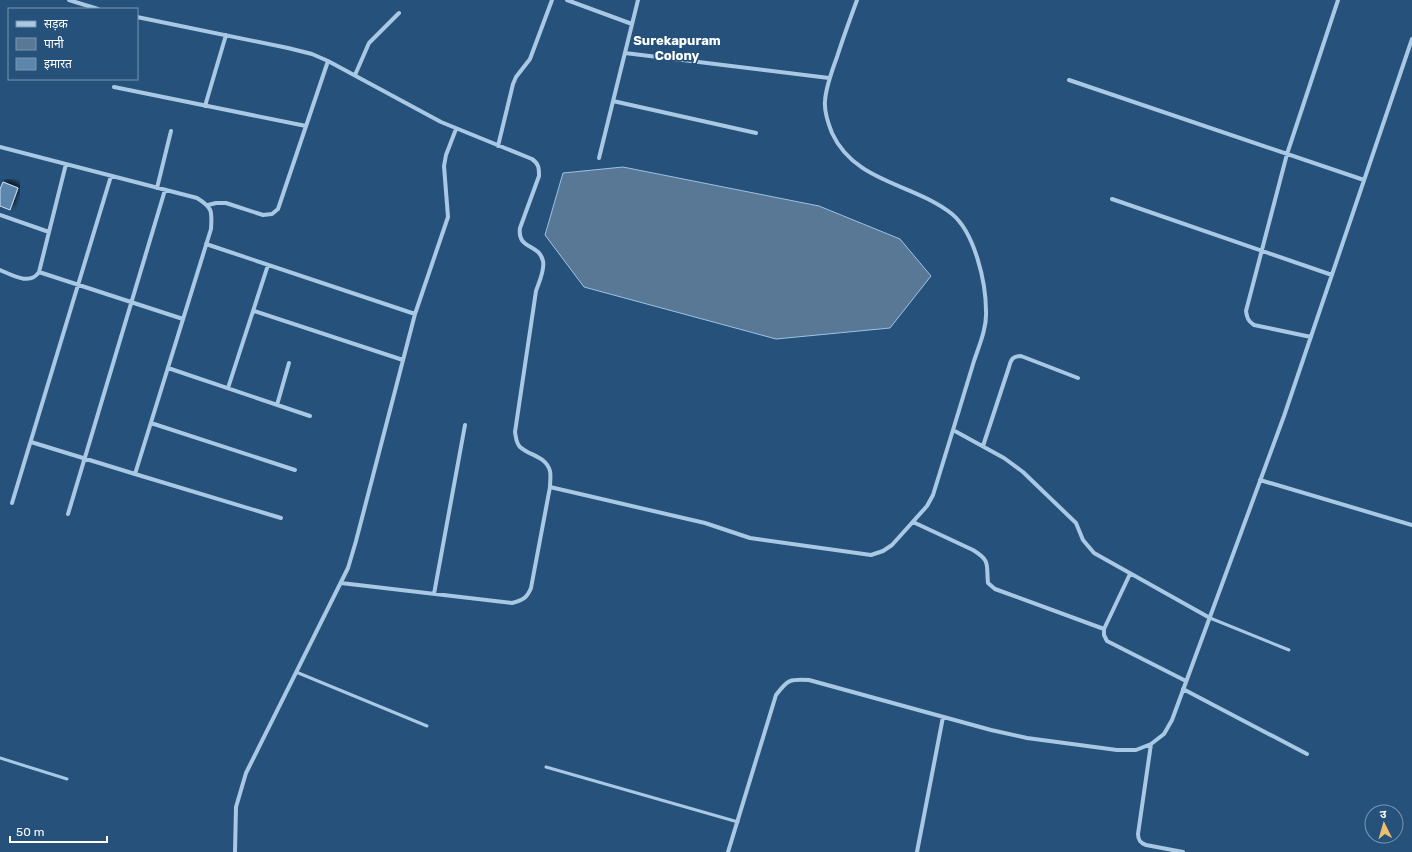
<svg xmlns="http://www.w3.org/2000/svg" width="1412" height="852" viewBox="0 0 1412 852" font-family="Rubik,'Noto Sans Devanagari',sans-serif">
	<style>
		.water { fill: #587896; stroke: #9cc3e5 }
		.building { fill: #5d86ac; stroke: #cbe0f3; filter: url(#shadow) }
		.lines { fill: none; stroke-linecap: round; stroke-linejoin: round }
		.service { stroke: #a8c8e4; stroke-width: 3 }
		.minor { stroke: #a8c8e4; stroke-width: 4 }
		.labels { text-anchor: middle; stroke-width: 3.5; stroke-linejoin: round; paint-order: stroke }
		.neighbourhood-label { font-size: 13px; font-weight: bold; fill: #fff; stroke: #25517a }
	</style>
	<defs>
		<filter id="shadow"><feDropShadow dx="3.5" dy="-3.5" stdDeviation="2" flood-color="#0009"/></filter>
	</defs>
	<rect width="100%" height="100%" fill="#25517a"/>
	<path class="water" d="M 623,167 L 819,206 L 900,239 L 931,276 L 890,328 L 776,339 L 584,287 L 545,235 L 563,173 Z"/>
	<path class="building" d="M 3,182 L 18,188 L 10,210 L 0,206 L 0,189 Z"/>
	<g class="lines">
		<path class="service" d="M 1210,618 L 1289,650
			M 296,672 L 427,726
			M 0,758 L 67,779
			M 546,767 L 738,822"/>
		<path class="minor" d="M 69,0 L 98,9
			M 567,0 L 632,24
			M 857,0 C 850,19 843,38 837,57 C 832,71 826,86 825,101 C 824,112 828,123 832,133 C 855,183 913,183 952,214 C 975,233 986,283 986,311 C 987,328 979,346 974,361 C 967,384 960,407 953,430 L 1004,458 L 1023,472 L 1076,523 L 1083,540 L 1094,553 L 1210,618
			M 137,17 L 288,48 L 312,54 L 328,61 L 441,122 L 532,159 C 539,164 539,168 539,176 L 520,228 C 517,250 539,243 543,261 C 545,270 539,282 536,291 L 515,432 C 516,437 516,443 520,447 C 530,456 546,456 550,471 C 551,476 550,482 550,487 L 705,523 L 750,538 L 871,555 L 883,551 L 892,545 L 927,506 L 933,495 L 953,430
			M 625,53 L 829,78
			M 355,75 L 369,43 L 399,13
			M 1069,80 L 1364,180
			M 114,87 L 306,126
			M 613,101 L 756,133
			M 205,106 L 226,35
			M 498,146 L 513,84 L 516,77 L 530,59 L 552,0
			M 0,147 L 197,198 C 213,208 212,211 211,229 L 135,474 L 281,518
			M 599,158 L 638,0
			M 157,188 L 171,131
			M 1112,199 L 1332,275
			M 208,205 L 216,203 L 226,203 L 263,215 L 272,214 L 278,209 L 328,61
			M 0,215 L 49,232
			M 206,244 L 415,314
			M 0,270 C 12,275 30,286 39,272 L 66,164
			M 39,272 L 183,319
			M 254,311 L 403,360
			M 1311,337 L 1254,325 C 1248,321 1247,318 1246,311 L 1287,154 L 1338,0
			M 168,368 L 310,416
			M 228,388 L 268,265
			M 277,405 L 289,363
			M 151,423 L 295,470
			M 31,442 L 135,474
			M 983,446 L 1009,367 C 1011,359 1013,356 1021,356 L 1078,378
			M 1260,480 L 1412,525
			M 12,503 L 111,176
			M 68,514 L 165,190
			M 913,522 L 973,550 C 991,561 986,564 988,583 L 995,589 L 1104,629
			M 1130,574 L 1104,629 L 1104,635 L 1107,641 L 1186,681
			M 341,583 L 512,603 C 523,600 527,598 531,588 L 550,487
			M 434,594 L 465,425
			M 1183,689 L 1307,754
			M 1151,744 L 1138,834 C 1138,840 1140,843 1146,845 L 1183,852
			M 235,852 L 236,807 L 246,773 L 348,568 L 356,541 L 415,314 L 448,217 L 444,166 L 446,155 L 456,129
			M 728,852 L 776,695 C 788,679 790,679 809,680 L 991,730 L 1027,738 L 1117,750 L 1136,750 L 1151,744 L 1164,734 L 1172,720 L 1284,416 L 1412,39
			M 917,852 L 943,717"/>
	</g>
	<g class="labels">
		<g class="neighbourhood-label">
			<text x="677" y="45">Surekapuram<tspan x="677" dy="15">Colony</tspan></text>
		</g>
	</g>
	<rect x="8" y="8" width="130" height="72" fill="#25517a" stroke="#7c97af"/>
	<rect x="16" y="21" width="20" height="6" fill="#a8c8e4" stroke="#7c97af"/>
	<text x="44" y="28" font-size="12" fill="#ffffff">सड़क</text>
	<rect x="16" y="38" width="20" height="12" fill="#587896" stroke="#7c97af"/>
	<text x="44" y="48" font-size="12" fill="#ffffff">पानी</text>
	<rect x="16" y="58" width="20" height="12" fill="#5d86ac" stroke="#7c97af"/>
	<text x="44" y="68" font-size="12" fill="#ffffff">इमारत</text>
	<g transform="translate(1384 824) rotate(355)"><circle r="19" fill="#25517a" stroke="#7c97af"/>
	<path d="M0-3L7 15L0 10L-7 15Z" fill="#edbf6d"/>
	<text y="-6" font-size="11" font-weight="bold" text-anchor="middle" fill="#ffffff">उ</text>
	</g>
	<path d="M10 836v6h97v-6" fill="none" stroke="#ffffff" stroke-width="2"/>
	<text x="16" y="836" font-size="12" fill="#ffffff" stroke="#25517a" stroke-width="3" paint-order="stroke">50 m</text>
</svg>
